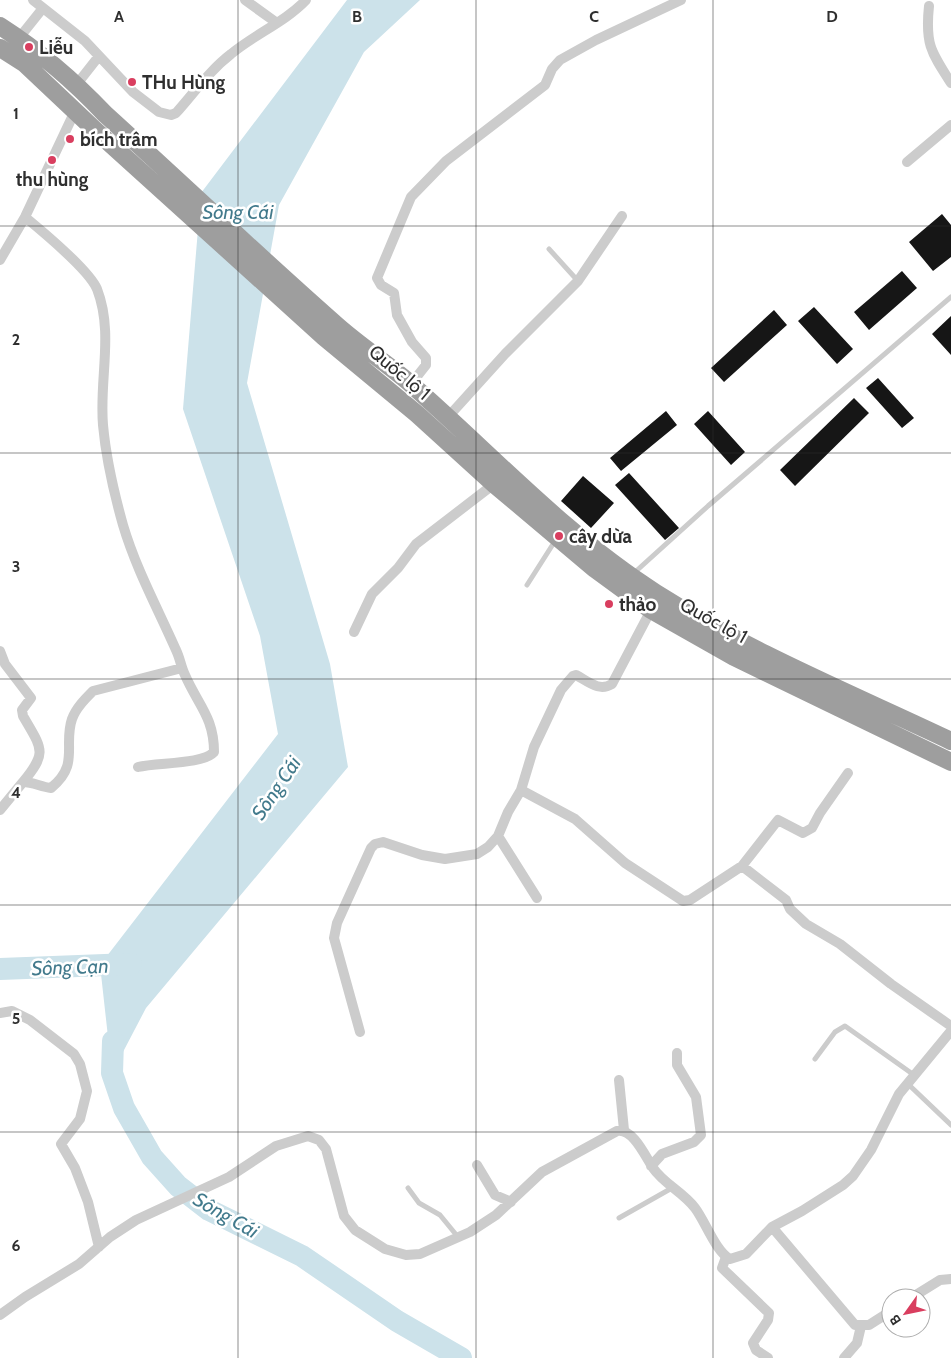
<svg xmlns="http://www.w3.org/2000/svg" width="951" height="1358" viewBox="0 0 951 1358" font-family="Cabin,sans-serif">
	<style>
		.water { fill: #cce2ea }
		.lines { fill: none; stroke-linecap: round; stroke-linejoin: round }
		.river { stroke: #cce2ea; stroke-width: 22 }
		.building { fill: #161616 }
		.service { stroke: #ccc; stroke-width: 5 }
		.minor { stroke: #ccc; stroke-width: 10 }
		.trunk { stroke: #9e9e9e; stroke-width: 18 }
		.grid { fill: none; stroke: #2f2f2f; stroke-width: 1; stroke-opacity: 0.55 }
		.poi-dot { fill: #d93e5f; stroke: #fff; stroke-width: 2 }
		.labels { text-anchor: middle; stroke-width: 5; stroke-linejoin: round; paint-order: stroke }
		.poi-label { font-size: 19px; font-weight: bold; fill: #2f2f2f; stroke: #fff; text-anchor: start }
		.street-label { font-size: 19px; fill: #2f2f2f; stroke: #fff }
		.water-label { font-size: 20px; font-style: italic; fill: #427a8c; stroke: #fff }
		.grid-label { font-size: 16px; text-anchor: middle; font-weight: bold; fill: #2f2f2f; stroke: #fff; stroke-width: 5; stroke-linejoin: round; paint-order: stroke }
	</style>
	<rect width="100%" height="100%" fill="#fff"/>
	<path class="water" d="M 347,0 L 420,0 L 364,52 L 279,205 L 247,383 L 330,664 L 348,767 L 146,1008 L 112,1073 L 100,965 L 278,734 L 260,636 L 183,409 L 201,193 Z"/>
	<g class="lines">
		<path class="river" d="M 0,969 L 131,964
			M 113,1041 L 112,1073 L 124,1108 L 152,1157 L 178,1186 L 209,1210 L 302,1256 L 397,1321 L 461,1358"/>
	</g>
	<path class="building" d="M 942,214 L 951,225 L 951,257 L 933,271 L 909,242 Z
		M 902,271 L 917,288 L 869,330 L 854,312 Z
		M 814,307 L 853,349 L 837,364 L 798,321 Z
		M 774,310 L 787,325 L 724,382 L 711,368 Z
		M 951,316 L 951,355 L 932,334 Z
		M 878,378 L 914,418 L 902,428 L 866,388 Z
		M 854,398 L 869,413 L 795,486 L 780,470 Z
		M 666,411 L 677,425 L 621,471 L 610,458 Z
		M 708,411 L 745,452 L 731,465 L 694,424 Z
		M 629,473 L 679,528 L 665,540 L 615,485 Z
		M 583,476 L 614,503 L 591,528 L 561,501 Z"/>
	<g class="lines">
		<path class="service" d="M 549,249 L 578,281
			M 634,573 L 708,506 L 951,297
			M 527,585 L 555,541
			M 815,1059 L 835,1032 L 845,1026 L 914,1075
			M 908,1084 L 951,1125
			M 408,1188 L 419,1203 L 440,1215 L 458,1237
			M 619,1218 L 672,1188"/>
		<path class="minor" d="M 33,0 L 85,41 L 133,92 L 159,112 L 171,115 L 176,113 C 194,93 209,71 231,54 C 255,34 285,22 306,0
			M 245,0 L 277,23
			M 929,6 C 925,44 931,52 951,83
			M 19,38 L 43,8
			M 77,84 L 99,56
			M 907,162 L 951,125
			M 25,217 C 42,231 89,270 97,289 C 114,333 99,379 103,425 C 106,458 114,493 123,525 C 136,569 158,609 176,650 C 180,658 181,667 185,675 C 198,705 214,717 214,752 C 202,765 157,762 138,767
			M 0,260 L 25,217 L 75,111
			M 411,384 L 426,365 L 426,358 L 412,342 L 397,315 L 394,293 L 381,285 L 377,278 L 411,197 L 446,161 L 545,85 L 552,69 L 560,60 L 596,40 L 681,0
			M 448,417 L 505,354 L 578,281 L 622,216
			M 354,632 L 372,594 L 398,568 L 416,544 L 494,484
			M 0,651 L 5,664 L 31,698 L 22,710 L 23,716 C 42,749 48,752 23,782
			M 521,790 L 575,819 L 625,863 L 683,901 L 690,900 L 742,866 L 778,820 L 803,833 L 812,828 L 820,813 L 848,773
			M 0,810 L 23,782 C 33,782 41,787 51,788 C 80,765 63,745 72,719 C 76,708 85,699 93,691 L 182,668
			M 498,836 L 537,898
			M 742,866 L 786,900 L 790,909 L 806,924 L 840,944 L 891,984 L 951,1026
			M 0,1013 L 12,1011 L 30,1020 L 74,1054 L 80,1064 L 87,1091 L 80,1119 L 61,1144 L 75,1168 L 88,1202 L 99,1247
			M 360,1032 L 334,938 L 337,923 L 371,848 L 375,844 L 383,842 L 422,855 L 445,859 L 477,854 L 488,847 L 498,836 L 508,812 L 521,790 L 534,747 L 561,690 L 573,676 L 576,675 C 589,682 599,692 612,684 L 651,610
			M 619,1080 L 624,1130
			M 477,1165 L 495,1195 L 511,1202
			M 651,1166 L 662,1154 L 694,1142 L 701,1135 L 696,1097 L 677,1065 L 677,1053
			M 772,1227 L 855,1325 L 869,1325 L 891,1311
			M 726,1257 L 722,1268 L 769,1313 L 768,1320 L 753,1343 L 756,1350 L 768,1358
			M 911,1298 L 940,1280 L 951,1279
			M 0,1315 L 25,1297 L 79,1264 L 110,1237 L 136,1220 L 229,1177 L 276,1146 L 308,1136 L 319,1140 L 326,1149 L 344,1216 L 355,1230 L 385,1249 L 406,1255 L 420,1254 L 470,1232 L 496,1215 L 542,1172 L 617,1131 C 633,1128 645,1156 653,1168 C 664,1184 683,1192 695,1208 C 705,1221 716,1252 730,1259 L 746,1254 L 772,1227 L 802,1211 L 843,1185 L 853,1176 L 871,1150 L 899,1094 L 951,1031
			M 844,1358 L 857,1343 L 861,1326"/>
		<path class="trunk" d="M 0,26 C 39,51 73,80 105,114 C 181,183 256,254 333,322 C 358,345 387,363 412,385 C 492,455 566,536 656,593 C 749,652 852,694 951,741
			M 0,48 L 24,63 L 95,130 L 324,337 L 417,414 L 494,484 L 595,569 L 651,610 L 734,657 L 951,762"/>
	</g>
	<path class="grid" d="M 238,0 L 238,1358M 476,0 L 476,1358M 713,0 L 713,1358M 0,226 L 951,226M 0,453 L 951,453M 0,679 L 951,679M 0,905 L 951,905M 0,1132 L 951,1132"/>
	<g class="poi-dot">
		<circle cx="29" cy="47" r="5"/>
		<circle cx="132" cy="82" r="5"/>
		<circle cx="70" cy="139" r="5"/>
		<circle cx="52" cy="160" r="5"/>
		<circle cx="559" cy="536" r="5"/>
		<circle cx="609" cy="604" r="5"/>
	</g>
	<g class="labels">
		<g class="poi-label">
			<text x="39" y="54">Liễu</text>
			<text x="142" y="89">THu Hùng</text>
			<text x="80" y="146">bích trâm</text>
			<text x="52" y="186" text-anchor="middle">thu hùng</text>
			<text x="569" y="543">cây dừa</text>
			<text x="619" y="611">thảo</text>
		</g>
		<g class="street-label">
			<text transform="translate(400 372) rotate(40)" y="7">Quốc lộ 1</text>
			<text transform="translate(714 620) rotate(29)" y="7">Quốc lộ 1</text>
		</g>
		<g class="water-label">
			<text x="238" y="219">Sông Cái</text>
			<text transform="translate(276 788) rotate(-56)" y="7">Sông Cái</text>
			<text transform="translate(70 967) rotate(-2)" y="7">Sông Cạn</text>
			<text transform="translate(226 1215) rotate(30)" y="7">Sông Cái</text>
		</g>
	</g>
	<g class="grid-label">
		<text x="119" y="22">A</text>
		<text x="357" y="22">B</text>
		<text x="594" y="22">C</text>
		<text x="832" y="22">D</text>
		<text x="16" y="119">1</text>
		<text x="16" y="345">2</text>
		<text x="16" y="572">3</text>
		<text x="16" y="798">4</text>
		<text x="16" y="1024">5</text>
		<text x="16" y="1251">6</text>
	</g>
	<g transform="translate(906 1313) rotate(237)"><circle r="24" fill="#ffffff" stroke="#acacac"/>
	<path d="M0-4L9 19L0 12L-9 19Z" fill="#d93e5f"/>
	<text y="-8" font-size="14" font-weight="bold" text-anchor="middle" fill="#2f2f2f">B</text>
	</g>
</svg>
